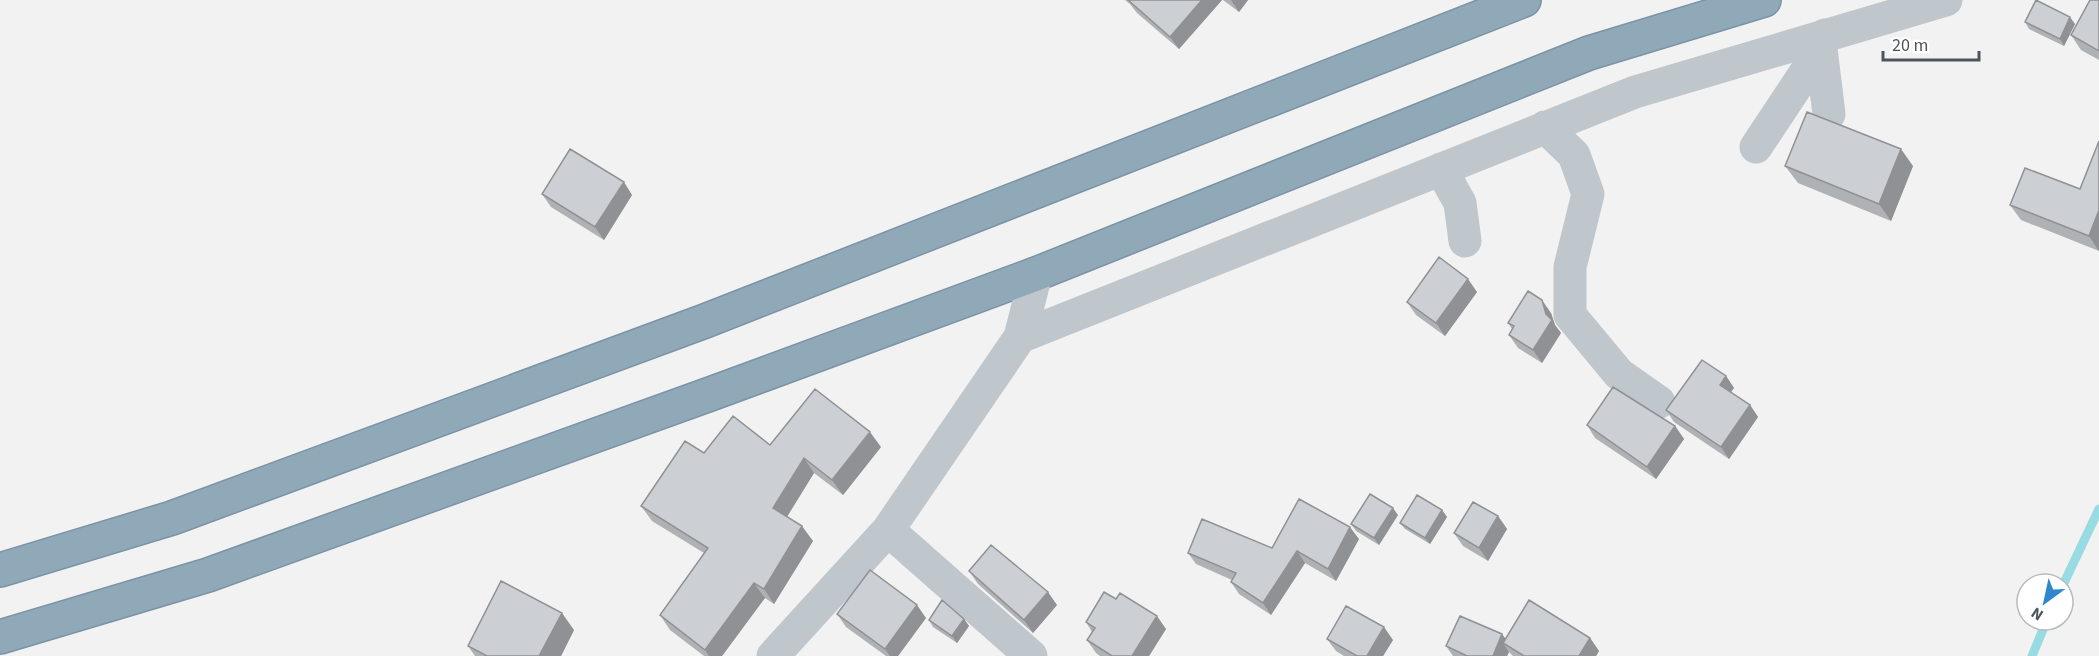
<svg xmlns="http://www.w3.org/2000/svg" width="2099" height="656" viewBox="0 0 2099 656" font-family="'Source Sans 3',sans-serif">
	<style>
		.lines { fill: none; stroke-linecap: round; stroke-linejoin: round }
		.stream { stroke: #99dbe2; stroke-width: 9 }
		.highway-casing { stroke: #7b94a5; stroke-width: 36 }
		.minor { stroke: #bfc7cc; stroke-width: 33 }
		.highway { stroke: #90a9b9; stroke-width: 33 }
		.wall { fill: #afb2b5 }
		.shaded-wall { fill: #8f9194 }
		.building { fill: #cccfd3; stroke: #8f9194; stroke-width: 1.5 }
	</style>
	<rect width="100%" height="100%" fill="#f3f2f2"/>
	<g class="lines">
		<path class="stream" d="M 2063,585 L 2099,509
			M 2032,656 L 2047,620"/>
		<defs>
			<path id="highway" d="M 0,570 L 172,518 L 705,321 L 1524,0
				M 0,637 L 208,575 L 713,393 L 1036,274 L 1589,53 L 1764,0"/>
		</defs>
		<use href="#highway" class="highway-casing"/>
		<path class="minor" d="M 1821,49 L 1829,114
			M 1545,127 L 1574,155 L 1588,194 L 1570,267 L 1570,315 L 1619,374 L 1659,402
			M 1756,147 L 1821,49 L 1825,35
			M 1441,169 L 1460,203 L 1465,241
			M 1020,337 L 1635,92 L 1946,0
			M 888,530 L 1031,656
			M 773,656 L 888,530 L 1020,337 L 1036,274"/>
		<use href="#highway" class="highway"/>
	</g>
	<path class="wall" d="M 1125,0 L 1222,0 L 1179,49 L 1137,13 L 1130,4 Z
		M 1223,0 L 1248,0 L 1239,12 Z
		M 2099,0 L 2099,60 L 2081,50 L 2071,35 Z
		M 2025,22 L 2075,24 L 2064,46 L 2029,29 Z
		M 2099,141 L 2099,251 L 2021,220 L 2010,205 L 2080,189 Z
		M 1785,166 L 1913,166 L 1891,221 L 1798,183 Z
		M 542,194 L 632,195 L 604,240 L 551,207 Z
		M 1477,292 L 1445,336 L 1416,315 L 1407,302 Z
		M 1551,313 L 1555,325 L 1561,333 L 1542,363 L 1518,348 L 1509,335 L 1512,329 L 1508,323 Z
		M 1726,376 L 1734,388 L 1731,392 L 1750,405 L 1758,417 L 1729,459 L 1674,422 L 1666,410 Z
		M 1587,425 L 1675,426 L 1684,439 L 1656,479 L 1595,438 Z
		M 770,445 L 881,447 L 843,495 L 814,473 L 787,517 L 813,541 L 774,604 L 765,598 L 722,656 L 704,656 L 670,630 L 660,615 L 704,553 L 652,521 L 641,506 Z
		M 1442,510 L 1447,517 L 1430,544 L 1405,529 L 1400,523 Z
		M 1398,515 L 1379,545 L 1356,531 L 1351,524 Z
		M 1498,516 L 1507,529 L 1488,561 L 1463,546 L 1454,533 Z
		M 1359,539 L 1336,581 L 1305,563 L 1271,615 L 1239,594 L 1231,582 L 1232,580 L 1196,564 L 1188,553 L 1272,548 Z
		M 969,571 L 1057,605 L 1033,633 L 978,584 Z
		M 1116,599 L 1166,629 L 1149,656 L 1100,656 L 1096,653 L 1087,640 L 1092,632 L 1086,622 Z
		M 837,614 L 926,618 L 898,656 L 886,656 L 846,627 Z
		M 964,619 L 969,626 L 957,643 L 933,627 L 929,620 Z
		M 574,630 L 561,656 L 475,656 L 468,646 Z
		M 1502,634 L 1505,638 L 1590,638 L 1599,651 L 1596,656 L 1513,656 L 1509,652 L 1507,656 L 1453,656 L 1446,646 Z
		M 1327,639 L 1393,640 L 1383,656 L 1344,656 L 1336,651 Z"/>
	<path class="shaded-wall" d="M 1202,0 L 1222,0 L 1179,49 L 1170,37 Z
		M 1231,0 L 1248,0 L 1239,12 Z
		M 2070,17 L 2075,24 L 2064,46 L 2060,39 Z
		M 1901,149 L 1913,166 L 1891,221 L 1879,204 Z
		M 624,182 L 632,195 L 604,240 L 595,227 Z
		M 2099,210 L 2099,251 L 2089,236 Z
		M 1468,279 L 1477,292 L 1445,336 L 1436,323 Z
		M 1542,300 L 1551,313 L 1555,325 L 1561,333 L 1542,363 L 1533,350 L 1546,314 Z
		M 1726,376 L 1734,388 L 1728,396 L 1720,385 Z
		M 1750,405 L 1758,417 L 1729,459 L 1721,447 Z
		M 1675,426 L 1684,439 L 1656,479 L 1647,467 Z
		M 870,432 L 881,447 L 843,495 L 832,480 Z
		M 804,458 L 814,473 L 783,523 L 773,508 Z
		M 1393,508 L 1398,515 L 1379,545 L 1374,538 Z
		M 1442,510 L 1447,517 L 1430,544 L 1425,538 Z
		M 1498,516 L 1507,529 L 1488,561 L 1479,548 Z
		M 802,526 L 813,541 L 774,604 L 764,589 Z
		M 1350,527 L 1359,539 L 1336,581 L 1328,569 Z
		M 1297,551 L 1305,563 L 1271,615 L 1263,603 Z
		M 754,583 L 765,598 L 722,656 L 709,656 L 705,650 Z
		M 1048,592 L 1057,605 L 1033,633 L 1024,620 Z
		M 917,605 L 926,618 L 898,656 L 890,656 L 885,649 Z
		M 562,613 L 574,630 L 561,656 L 539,656 Z
		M 1157,616 L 1166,629 L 1149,656 L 1132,656 Z
		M 964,619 L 969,626 L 957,643 L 952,636 Z
		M 1384,627 L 1393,640 L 1383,656 L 1367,656 Z
		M 1502,634 L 1511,647 L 1503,643 L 1509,652 L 1507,656 L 1493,656 Z
		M 1590,638 L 1599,651 L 1596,656 L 1579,656 Z"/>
	<path class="building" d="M 1128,0 L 1202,0 L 1170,37 Z
		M 2036,0 L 2070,17 L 2060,39 L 2025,22 Z
		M 2090,0 L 2099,0 L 2099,51 L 2071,35 Z
		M 1807,112 L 1901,149 L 1879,204 L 1785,166 Z
		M 2099,141 L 2099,210 L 2089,236 L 2010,205 L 2025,168 L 2080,189 Z
		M 570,149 L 624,182 L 595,227 L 542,194 Z
		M 1439,257 L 1468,279 L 1436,323 L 1407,302 Z
		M 1528,291 L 1542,300 L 1546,314 L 1552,320 L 1533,350 L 1509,335 L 1514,326 L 1508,323 Z
		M 1702,360 L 1726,376 L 1720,385 L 1750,405 L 1721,447 L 1666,410 Z
		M 1613,387 L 1675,426 L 1647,467 L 1587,425 Z
		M 815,389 L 870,432 L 832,480 L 804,458 L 773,508 L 802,526 L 764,589 L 754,583 L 705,650 L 660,615 L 708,548 L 641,506 L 685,441 L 704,453 L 733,416 L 770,445 Z
		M 1370,494 L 1393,508 L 1374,538 L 1351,524 Z
		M 1417,495 L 1442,510 L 1425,538 L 1400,523 Z
		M 1299,499 L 1350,527 L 1328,569 L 1297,551 L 1263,603 L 1231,582 L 1236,573 L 1188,553 L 1202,519 L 1272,548 Z
		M 1473,502 L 1498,516 L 1479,548 L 1454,533 Z
		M 991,545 L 1048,592 L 1024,620 L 969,571 Z
		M 870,570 L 917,605 L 885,649 L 837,614 Z
		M 501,581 L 562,613 L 539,656 L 487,656 L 468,646 Z
		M 1104,592 L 1116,599 L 1120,593 L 1157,616 L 1132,656 L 1112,656 L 1087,640 L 1095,628 L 1086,622 Z
		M 942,600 L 964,619 L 952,636 L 929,620 Z
		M 1529,600 L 1590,638 L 1579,656 L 1524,656 L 1503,643 Z
		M 1346,606 L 1384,627 L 1367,656 L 1357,656 L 1327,639 Z
		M 1460,616 L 1502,634 L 1493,656 L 1467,656 L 1446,646 Z"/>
	<g transform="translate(2045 602) rotate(213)"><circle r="28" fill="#ffffff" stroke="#b7bbbe" stroke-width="1.5"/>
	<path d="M0-4.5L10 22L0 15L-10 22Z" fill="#3187ce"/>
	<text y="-9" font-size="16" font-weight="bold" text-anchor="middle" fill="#4b565c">N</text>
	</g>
	<path d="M1883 51v9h96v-9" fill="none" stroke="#4b565c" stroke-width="3"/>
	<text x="1892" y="51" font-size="18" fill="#4b565c" stroke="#ffffff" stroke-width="4.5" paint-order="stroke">20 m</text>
</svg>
